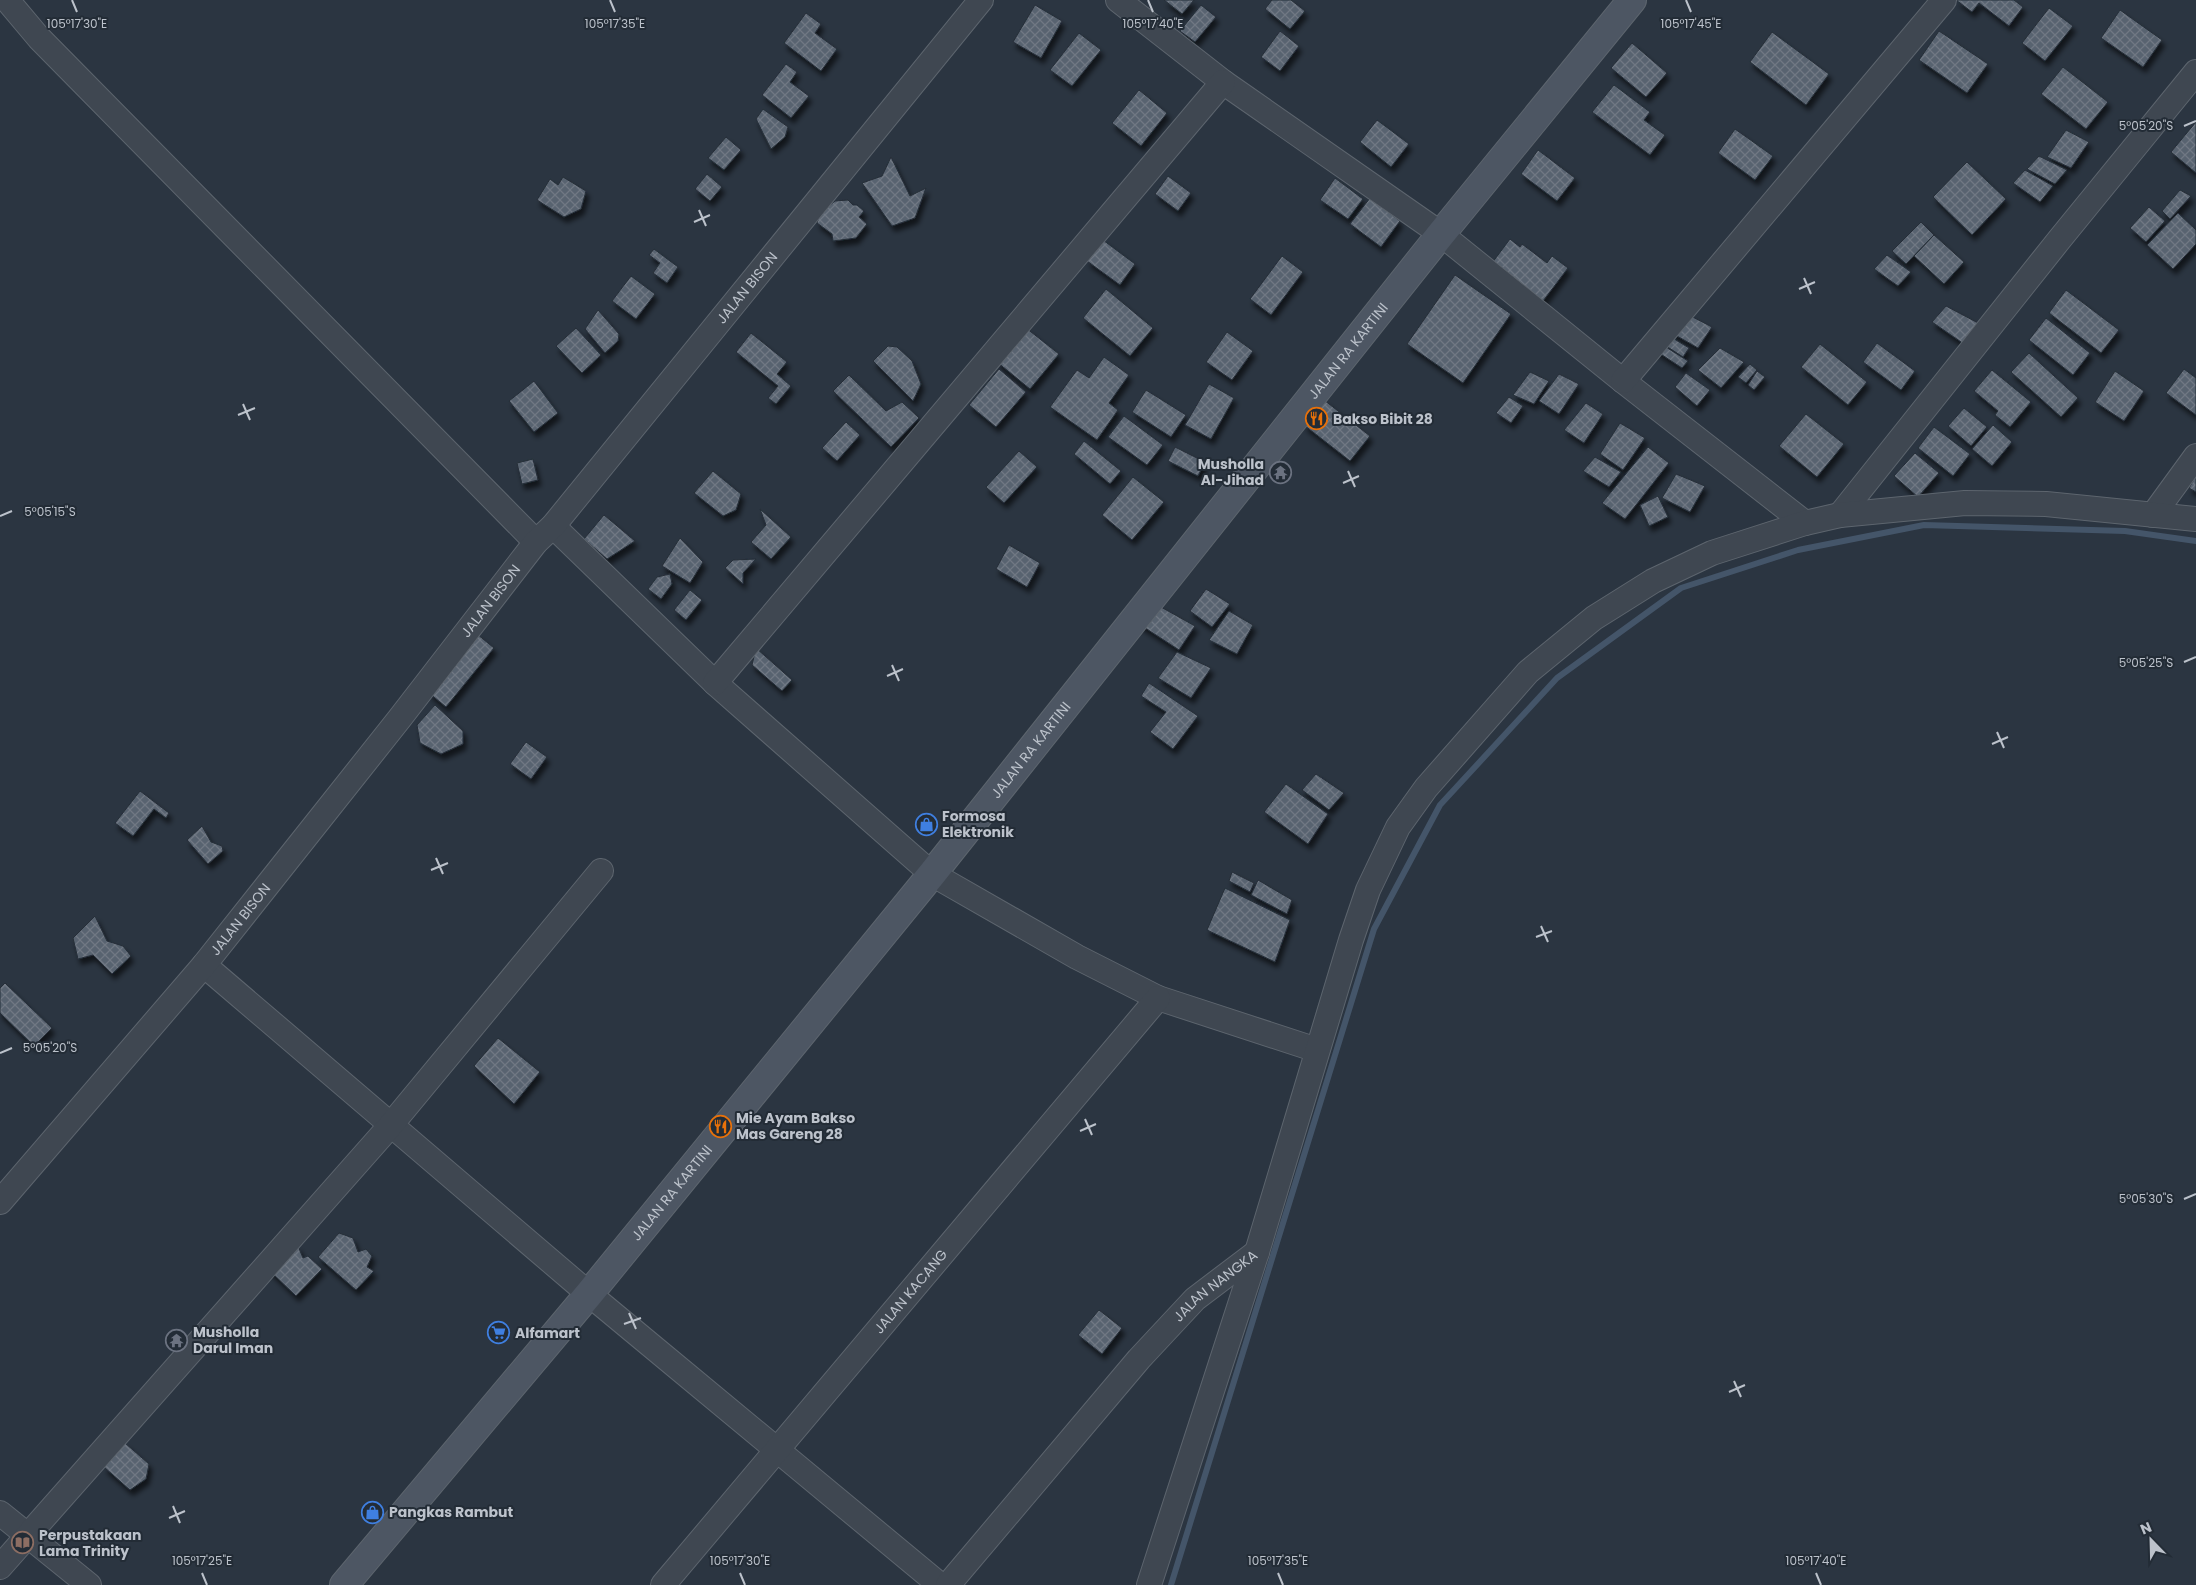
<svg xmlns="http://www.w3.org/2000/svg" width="2196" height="1585" viewBox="0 0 2196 1585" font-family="Poppins,sans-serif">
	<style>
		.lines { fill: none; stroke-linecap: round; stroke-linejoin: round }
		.stream { stroke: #445569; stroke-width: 6 }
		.building { fill: url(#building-cross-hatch); stroke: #252e38; filter: url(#shadow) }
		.minor-casing { stroke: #5d656e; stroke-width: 26 }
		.secondary-casing { stroke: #5d656e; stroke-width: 30 }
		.minor { stroke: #3f4751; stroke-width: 24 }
		.secondary { stroke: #4d5663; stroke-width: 28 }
		.ticks { fill: none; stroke: #bcc2cb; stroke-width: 2 }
		.labels { text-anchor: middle; stroke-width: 4; stroke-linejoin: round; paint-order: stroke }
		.street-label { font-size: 14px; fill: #bcc2cb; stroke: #232c36 }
		.poi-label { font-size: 14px; font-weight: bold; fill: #bcc2cb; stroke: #232c36; text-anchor: start }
		.ticks-label { font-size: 12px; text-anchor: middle; fill: #bcc2cb; stroke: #232c36; stroke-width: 4; stroke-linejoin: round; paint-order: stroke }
	</style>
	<defs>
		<pattern id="building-cross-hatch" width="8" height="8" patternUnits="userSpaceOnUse" patternTransform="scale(1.25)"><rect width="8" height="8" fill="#596370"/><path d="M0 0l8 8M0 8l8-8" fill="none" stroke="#6f7883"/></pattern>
		<filter id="shadow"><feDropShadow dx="3" dy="5.5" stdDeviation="2.5" flood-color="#0009"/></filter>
	</defs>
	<rect width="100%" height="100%" fill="#2b3541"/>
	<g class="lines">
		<path class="stream" d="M 1171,1585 L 1374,929 L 1440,805 L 1557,678 L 1681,588 L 1798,550 L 1924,525 L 2125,531 L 2196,541"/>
	</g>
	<path class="building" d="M 1164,0 L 1194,0 L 1182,14 Z
		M 1272,0 L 1291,0 L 1305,11 L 1290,29 L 1265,9 Z
		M 1956,0 L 2014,0 L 2023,7 L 2009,26 L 1979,3 L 1972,12 Z
		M 1035,5 L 1062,21 L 1041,58 L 1013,42 Z
		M 1201,5 L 1216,17 L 1195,42 L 1180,31 Z
		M 2049,8 L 2073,26 L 2045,61 L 2022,43 Z
		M 2120,10 L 2162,40 L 2143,67 L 2101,38 Z
		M 806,13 L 821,24 L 815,33 L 837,49 L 821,71 L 784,43 Z
		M 1280,31 L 1299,46 L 1280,71 L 1261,57 Z
		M 1939,31 L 1988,64 L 1967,93 L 1919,60 Z
		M 1772,32 L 1829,74 L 1806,105 L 1750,62 Z
		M 1079,33 L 1101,50 L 1072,86 L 1050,70 Z
		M 1632,43 L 1667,73 L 1646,97 L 1611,68 Z
		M 786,64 L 797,72 L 790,82 L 809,96 L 791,118 L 762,95 Z
		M 2063,67 L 2108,102 L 2086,129 L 2041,94 Z
		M 1614,85 L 1650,112 L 1644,120 L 1665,135 L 1650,155 L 1592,112 Z
		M 1139,90 L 1167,113 L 1141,146 L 1112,123 Z
		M 763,109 L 788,127 L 785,137 L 771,149 L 756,119 Z
		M 1377,120 L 1409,144 L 1391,167 L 1360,142 Z
		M 2196,122 L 2196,173 L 2171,152 Z
		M 1735,129 L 1773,156 L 1755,180 L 1718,153 Z
		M 2066,130 L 2089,142 L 2071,168 L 2047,157 Z
		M 726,137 L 741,150 L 724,170 L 708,158 Z
		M 1538,150 L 1575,178 L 1557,201 L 1521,174 Z
		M 2039,156 L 2067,170 L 2055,184 L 2027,169 Z
		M 891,157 L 910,196 L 926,188 L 915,218 L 892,226 L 862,183 L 882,176 Z
		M 1967,162 L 2006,199 L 1972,235 L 1933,197 Z
		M 2025,170 L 2053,186 L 2040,202 L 2013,183 Z
		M 707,174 L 722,187 L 710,201 L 695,189 Z
		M 1168,176 L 1191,193 L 1178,211 L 1155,194 Z
		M 563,177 L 586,191 L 581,209 L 564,217 L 537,200 L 550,179 L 558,185 Z
		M 1335,178 L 1363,199 L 1348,219 L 1320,200 Z
		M 2180,190 L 2191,196 L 2170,219 L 2162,211 Z
		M 1370,198 L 1400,221 L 1381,247 L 1350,224 Z
		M 848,200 L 853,205 L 857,205 L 864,211 L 859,217 L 867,224 L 856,238 L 833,241 L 832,234 L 817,223 L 820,213 L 835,201 Z
		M 2149,207 L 2165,221 L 2146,242 L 2130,228 Z
		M 2178,213 L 2196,230 L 2196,244 L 2173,269 L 2147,245 Z
		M 1921,222 L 1934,235 L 1906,264 L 1892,251 Z
		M 1934,235 L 1964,262 L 1944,284 L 1914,256 Z
		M 1510,239 L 1520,247 L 1522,244 L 1547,263 L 1552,256 L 1568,268 L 1543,301 L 1492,263 Z
		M 1103,240 L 1135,264 L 1120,285 L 1087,261 Z
		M 654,249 L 678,267 L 667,283 L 653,273 L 660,263 L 649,255 Z
		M 1887,255 L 1911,272 L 1898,286 L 1874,269 Z
		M 1282,256 L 1303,272 L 1271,315 L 1250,299 Z
		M 1455,275 L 1511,314 L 1463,383 L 1407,344 Z
		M 631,276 L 655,294 L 636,319 L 612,301 Z
		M 1106,289 L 1153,328 L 1130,356 L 1083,318 Z
		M 2066,290 L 2119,330 L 2101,353 L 2049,313 Z
		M 1946,306 L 1980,324 L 1964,344 L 1932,322 Z
		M 598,310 L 619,334 L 618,341 L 605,353 L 585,329 Z
		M 1685,313 L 1712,327 L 1698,348 L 1670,332 Z
		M 2046,318 L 2090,353 L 2073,375 L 2029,340 Z
		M 576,328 L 601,355 L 582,373 L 556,346 Z
		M 1026,328 L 1059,354 L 1030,389 L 997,362 Z
		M 1227,332 L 1253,351 L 1232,380 L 1206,362 Z
		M 751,333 L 787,362 L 777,374 L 791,386 L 776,404 L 768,398 L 778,386 L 736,352 Z
		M 1666,334 L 1689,348 L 1683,357 L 1660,342 Z
		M 1658,342 L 1688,361 L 1682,368 L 1653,349 Z
		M 1877,343 L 1915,371 L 1901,390 L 1863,362 Z
		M 1820,344 L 1867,382 L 1848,405 L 1801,367 Z
		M 888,346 L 897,347 L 912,361 L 921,384 L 913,401 L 873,361 Z
		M 1720,348 L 1744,362 L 1721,388 L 1698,370 Z
		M 2029,353 L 2078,398 L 2061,417 L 2011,372 Z
		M 1104,357 L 1129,375 L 1109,403 L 1118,410 L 1097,440 L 1050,407 L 1077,370 L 1089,378 Z
		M 1750,364 L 1757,370 L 1746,383 L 1738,377 Z
		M 999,369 L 1026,392 L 996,427 L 969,405 Z
		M 2184,369 L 2196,378 L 2196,415 L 2166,393 Z
		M 1992,370 L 2031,402 L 2010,427 L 1995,415 L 1998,411 L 1974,391 Z
		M 1757,371 L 1765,377 L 1754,390 L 1748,385 Z
		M 2115,371 L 2144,391 L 2124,421 L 2095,402 Z
		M 1530,372 L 1549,381 L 1534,404 L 1513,395 Z
		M 1686,373 L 1710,390 L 1697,406 L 1675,387 Z
		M 1559,374 L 1579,384 L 1559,414 L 1539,401 Z
		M 849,375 L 886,411 L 902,402 L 919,418 L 891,447 L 833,391 Z
		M 534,381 L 558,413 L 534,432 L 509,401 Z
		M 1209,384 L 1234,398 L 1211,439 L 1185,425 Z
		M 1146,390 L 1186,415 L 1171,437 L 1132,412 Z
		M 1509,397 L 1523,406 L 1511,423 L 1496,413 Z
		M 1324,400 L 1370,436 L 1350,461 L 1304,425 Z
		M 1586,403 L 1603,414 L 1584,443 L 1564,430 Z
		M 1964,408 L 1987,427 L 1971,446 L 1948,426 Z
		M 1806,414 L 1844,444 L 1817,477 L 1779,446 Z
		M 1124,416 L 1163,445 L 1147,465 L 1108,437 Z
		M 846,422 L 860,435 L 837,461 L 822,448 Z
		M 1620,423 L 1645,438 L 1623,470 L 1600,454 Z
		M 1993,425 L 2012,442 L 1992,466 L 1972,449 Z
		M 1934,427 L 1970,454 L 1953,476 L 1918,448 Z
		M 1084,441 L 1121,471 L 1110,484 L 1074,454 Z
		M 1175,447 L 1205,462 L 1198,476 L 1168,461 Z
		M 1648,447 L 1669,463 L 1625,519 L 1602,503 Z
		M 1019,451 L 1037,467 L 1004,503 L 986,487 Z
		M 1915,453 L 1939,473 L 1918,497 L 1894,476 Z
		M 1595,457 L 1621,472 L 1609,487 L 1583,471 Z
		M 533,459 L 538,480 L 522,484 L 517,463 Z
		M 713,471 L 741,494 L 736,510 L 723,516 L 694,493 Z
		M 1676,474 L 1705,486 L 1690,512 L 1662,498 Z
		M 2196,476 L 2196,492 L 2189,488 Z
		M 1133,477 L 1164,502 L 1132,540 L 1102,515 Z
		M 1658,496 L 1668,517 L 1649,526 L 1640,505 Z
		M 760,509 L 791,537 L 771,559 L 751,542 L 766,525 Z
		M 604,515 L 635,541 L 607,559 L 584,539 Z
		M 680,538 L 703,562 L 690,583 L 662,566 Z
		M 1009,545 L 1040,563 L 1027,587 L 996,569 Z
		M 756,559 L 743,573 L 743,584 L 725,568 L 733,560 Z
		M 670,574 L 672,584 L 661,599 L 648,589 L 657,577 Z
		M 1206,589 L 1230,604 L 1212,627 L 1190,611 Z
		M 690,590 L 702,600 L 686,620 L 674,610 Z
		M 1152,602 L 1195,626 L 1179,650 L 1136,622 Z
		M 1229,611 L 1253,625 L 1237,654 L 1209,640 Z
		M 477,634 L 494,648 L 446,707 L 429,693 Z
		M 756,648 L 792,680 L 782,691 L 752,665 Z
		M 1177,652 L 1211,668 L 1191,698 L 1158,678 Z
		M 1149,683 L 1198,716 L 1173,749 L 1150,732 L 1166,712 L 1141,696 Z
		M 435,705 L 463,731 L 463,744 L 441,754 L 420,743 L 417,725 Z
		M 526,742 L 547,757 L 531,779 L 510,764 Z
		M 1316,774 L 1344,793 L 1329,810 L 1302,790 Z
		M 1286,784 L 1328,814 L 1308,844 L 1264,812 Z
		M 140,791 L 169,813 L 166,818 L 154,809 L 133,836 L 115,823 Z
		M 202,826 L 211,842 L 222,846 L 223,851 L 208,864 L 187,840 Z
		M 1232,872 L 1254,883 L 1250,892 L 1229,881 Z
		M 1258,880 L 1292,900 L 1287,914 L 1251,895 Z
		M 1225,888 L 1290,920 L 1275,962 L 1207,930 Z
		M 95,916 L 107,941 L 123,946 L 131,956 L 112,974 L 93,955 L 78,959 L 73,938 Z
		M 5,983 L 52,1028 L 34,1046 L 0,1013 L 0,988 Z
		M 498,1038 L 540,1072 L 514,1104 L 474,1066 Z
		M 339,1233 L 353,1238 L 358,1252 L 366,1249 L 372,1256 L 367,1267 L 374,1271 L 356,1290 L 318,1257 Z
		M 298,1246 L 303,1258 L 308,1256 L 322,1269 L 296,1296 L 267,1268 Z
		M 1099,1310 L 1122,1328 L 1102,1354 L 1078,1335 Z
		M 125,1443 L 149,1464 L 146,1479 L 130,1490 L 104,1467 Z"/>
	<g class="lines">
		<defs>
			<g id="minor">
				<path d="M 7,0 L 39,38 L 536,542"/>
				<path d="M 1118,0 L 1223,82 L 1441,234 L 1623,381 L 1805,523"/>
				<path d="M 1623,381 L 1944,0"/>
				<path d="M 1840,515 L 2059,240 L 2196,72"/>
				<path d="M 2153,515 L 2196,456"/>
				<path d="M 553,526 L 715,683 L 932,874 L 1077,957 L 1158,998 L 1317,1050"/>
				<path d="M 715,683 L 1223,82"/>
				<path d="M 204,965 L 589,1294 L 940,1585"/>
				<path id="s1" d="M 0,1202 L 204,965 L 400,718 L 536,542 L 553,526 L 981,0"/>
				<path d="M 0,1513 L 89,1585"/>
				<path d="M 0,1567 L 390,1126 L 601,871"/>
				<path id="s2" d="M 663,1585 L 1158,998"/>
				<path id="s3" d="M 948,1585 L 1139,1359 L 1195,1299 L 1257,1252"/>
				<path d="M 1149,1585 L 1257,1252 L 1351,940 L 1368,890 L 1398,827 L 1426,788 L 1528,672 L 1594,618 L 1653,581 L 1712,553 L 1805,523 L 1840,515 L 1965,503 L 2046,504 L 2196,519"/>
			</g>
			<g id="secondary">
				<path id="s4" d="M 344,1585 L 589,1294 L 932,874 L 1441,234 L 1632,0"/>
			</g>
		</defs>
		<use href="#minor" class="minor-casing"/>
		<use href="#secondary" class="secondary-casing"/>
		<use href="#minor" class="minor"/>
		<use href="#secondary" class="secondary"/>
	</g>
	<path class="ticks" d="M 72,0 L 77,12M 610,0 L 615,12M 1148,0 L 1153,12M 1686,0 L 1691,12M 2184,126 L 2196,121M 699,210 L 706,226M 694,222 L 710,215M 1804,278 L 1811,294M 1799,289 L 1815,282M 243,404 L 250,420M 238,415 L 255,408M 1348,471 L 1355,487M 1343,483 L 1359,476M 0,516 L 12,511M 2184,662 L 2196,657M 892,665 L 899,681M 887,676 L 903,669M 1997,732 L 2004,748M 1992,744 L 2008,737M 436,858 L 443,874M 431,870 L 448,863M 1541,926 L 1548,942M 1536,937 L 1552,931M 0,1053 L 12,1048M 1085,1119 L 1092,1135M 1080,1131 L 1096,1124M 2184,1199 L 2196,1194M 629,1313 L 636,1329M 624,1324 L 641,1318M 1734,1381 L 1741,1397M 1729,1392 L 1745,1385M 173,1506 L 180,1523M 169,1518 L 185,1511M 202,1573 L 207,1585M 740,1573 L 745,1585M 1278,1573 L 1283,1585M 1816,1573 L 1821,1585"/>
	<defs>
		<symbol id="restaurant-ring" viewBox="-11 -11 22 22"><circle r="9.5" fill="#232c36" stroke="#e8710a" stroke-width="1.5"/><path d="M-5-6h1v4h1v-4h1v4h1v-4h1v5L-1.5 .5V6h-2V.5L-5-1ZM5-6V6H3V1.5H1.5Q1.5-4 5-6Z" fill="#e8710a"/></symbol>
		<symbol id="temple-ring" viewBox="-11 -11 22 22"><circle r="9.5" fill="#232c36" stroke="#6b7280" stroke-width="1.5"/><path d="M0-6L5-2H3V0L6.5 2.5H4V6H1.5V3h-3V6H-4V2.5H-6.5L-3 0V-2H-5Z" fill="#6b7280"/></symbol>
		<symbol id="shop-ring" viewBox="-11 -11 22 22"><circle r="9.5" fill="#232c36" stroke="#3f7fe0" stroke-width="1.5"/><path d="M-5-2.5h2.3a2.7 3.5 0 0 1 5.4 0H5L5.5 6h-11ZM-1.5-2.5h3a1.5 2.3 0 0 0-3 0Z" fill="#3f7fe0"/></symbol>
		<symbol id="supermarket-ring" viewBox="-11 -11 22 22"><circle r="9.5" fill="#232c36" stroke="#3f7fe0" stroke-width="1.5"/><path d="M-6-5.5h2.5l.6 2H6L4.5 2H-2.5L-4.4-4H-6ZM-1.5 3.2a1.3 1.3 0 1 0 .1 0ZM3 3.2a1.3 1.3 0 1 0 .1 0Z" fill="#3f7fe0"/></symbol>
		<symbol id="library-ring" viewBox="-11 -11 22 22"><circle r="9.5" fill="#232c36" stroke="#8d6e63" stroke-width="1.5"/><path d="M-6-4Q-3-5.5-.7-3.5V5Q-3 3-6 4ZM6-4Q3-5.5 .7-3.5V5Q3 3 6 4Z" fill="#8d6e63"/></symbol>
	</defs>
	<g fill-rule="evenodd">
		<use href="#restaurant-ring" x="1304" y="406" width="25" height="25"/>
		<use href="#temple-ring" x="1268" y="460" width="25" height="25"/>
		<use href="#shop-ring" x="914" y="812" width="25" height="25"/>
		<use href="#restaurant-ring" x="708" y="1114" width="25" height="25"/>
		<use href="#supermarket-ring" x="486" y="1320" width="25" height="25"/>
		<use href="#temple-ring" x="164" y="1328" width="25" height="25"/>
		<use href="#shop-ring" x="360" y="1500" width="25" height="25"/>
		<use href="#library-ring" x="10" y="1530" width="25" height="25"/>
	</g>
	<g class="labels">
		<g class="street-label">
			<text dy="5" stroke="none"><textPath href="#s1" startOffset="1181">JALAN BISON</textPath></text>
			<text dy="5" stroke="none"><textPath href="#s4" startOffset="1591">JALAN RA KARTINI</textPath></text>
			<text dy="5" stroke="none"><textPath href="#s1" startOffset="776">JALAN BISON</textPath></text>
			<text dy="5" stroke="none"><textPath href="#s4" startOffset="1081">JALAN RA KARTINI</textPath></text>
			<text dy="5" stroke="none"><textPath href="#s1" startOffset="371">JALAN BISON</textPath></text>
			<text dy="5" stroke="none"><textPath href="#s4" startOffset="511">JALAN RA KARTINI</textPath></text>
			<text dy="5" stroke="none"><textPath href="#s2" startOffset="384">JALAN KACANG</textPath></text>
			<text dy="5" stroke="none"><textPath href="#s3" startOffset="402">JALAN NANGKA</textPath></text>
		</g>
		<g class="poi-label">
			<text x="1333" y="424">Bakso Bibit 28</text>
			<text x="1264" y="469" text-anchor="end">Musholla<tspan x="1264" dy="16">Al-Jihad</tspan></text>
			<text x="942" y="821">Formosa<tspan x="942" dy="16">Elektronik</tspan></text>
			<text x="736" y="1123">Mie Ayam Bakso<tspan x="736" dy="16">Mas Gareng 28</tspan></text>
			<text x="193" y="1337">Musholla<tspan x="193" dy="16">Darul Iman</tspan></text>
			<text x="515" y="1338">Alfamart</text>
			<text x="389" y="1517">Pangkas Rambut</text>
			<text x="39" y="1540">Perpustakaan<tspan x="39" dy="16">Lama Trinity</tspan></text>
		</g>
	</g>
	<g class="ticks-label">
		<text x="77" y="28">105°17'30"E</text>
		<text x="615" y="28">105°17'35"E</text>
		<text x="1153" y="28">105°17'40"E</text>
		<text x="1691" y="28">105°17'45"E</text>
		<text x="2146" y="130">5°05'20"S</text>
		<text x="50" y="516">5°05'15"S</text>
		<text x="2146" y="667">5°05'25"S</text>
		<text x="50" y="1052">5°05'20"S</text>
		<text x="2146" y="1203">5°05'30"S</text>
		<text x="202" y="1565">105°17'25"E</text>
		<text x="740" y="1565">105°17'30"E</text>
		<text x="1278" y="1565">105°17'35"E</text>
		<text x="1816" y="1565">105°17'40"E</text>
	</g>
	<g transform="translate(2151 1540) rotate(337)" stroke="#232c36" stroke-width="4" paint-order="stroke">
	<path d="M0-4L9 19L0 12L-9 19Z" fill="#bcc2cb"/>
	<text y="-8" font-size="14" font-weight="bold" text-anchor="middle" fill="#bcc2cb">N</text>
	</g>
</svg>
